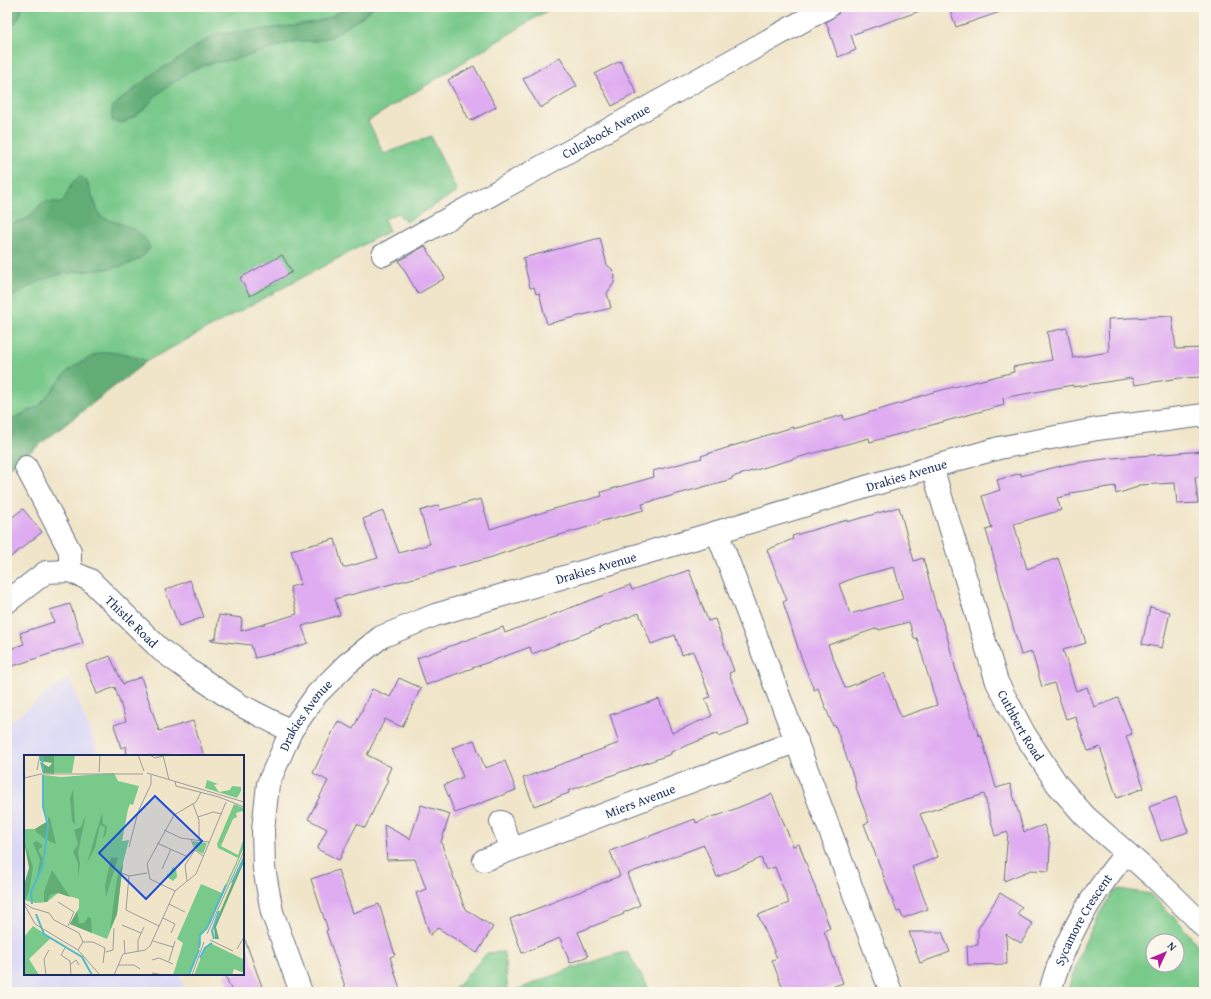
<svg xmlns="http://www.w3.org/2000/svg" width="1211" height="999" viewBox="0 0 1211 999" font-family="'Gentium Book Plus',serif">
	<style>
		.built { fill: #d9d7f7 }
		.green { fill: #78c98a; stroke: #4a7c74; fill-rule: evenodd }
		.forest { fill: #62ad76; stroke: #3e6e6a }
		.building { fill: #dfacf1; fill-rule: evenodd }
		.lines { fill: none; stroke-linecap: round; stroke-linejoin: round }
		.minor-casing { stroke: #666f83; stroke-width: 24 }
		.minor { stroke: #fff; stroke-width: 22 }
		.labels { text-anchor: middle; stroke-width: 3; stroke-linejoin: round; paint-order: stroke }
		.street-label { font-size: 13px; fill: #1b2f5e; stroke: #fbf7ec }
		.inset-river { fill: none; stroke: #50bacc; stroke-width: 2 }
		.inset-road { fill: none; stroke: #9b9c9e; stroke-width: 1 }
		.view { fill: #1d4ed8; fill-opacity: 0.15; stroke: #1d4ed8; stroke-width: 2 }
		.inset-edge { fill: none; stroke: #1b2f5e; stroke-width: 2 }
	</style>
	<rect width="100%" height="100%" fill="#fbf7ec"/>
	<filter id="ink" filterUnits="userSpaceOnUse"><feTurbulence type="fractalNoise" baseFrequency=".025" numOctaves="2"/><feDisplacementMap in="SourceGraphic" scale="8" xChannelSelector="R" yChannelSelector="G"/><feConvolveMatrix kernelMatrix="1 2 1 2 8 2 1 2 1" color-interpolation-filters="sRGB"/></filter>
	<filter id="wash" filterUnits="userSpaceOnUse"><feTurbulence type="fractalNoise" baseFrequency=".012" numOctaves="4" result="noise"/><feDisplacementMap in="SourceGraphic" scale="16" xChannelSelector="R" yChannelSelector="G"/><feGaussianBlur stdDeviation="0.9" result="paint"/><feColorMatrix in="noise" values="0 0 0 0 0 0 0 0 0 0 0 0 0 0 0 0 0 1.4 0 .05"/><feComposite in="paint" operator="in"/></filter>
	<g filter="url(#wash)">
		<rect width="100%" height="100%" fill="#f0e5c9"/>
		<path class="built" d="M 69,677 L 99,756 L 25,756 L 25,974 L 179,974 L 186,992 L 7,992 L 7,724 Z"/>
		<path class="green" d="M 7,7 L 553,7 L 368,121 L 384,154 L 431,136 L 457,192 L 406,222 L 398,213 L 384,219 L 389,231 L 147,361 L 7,469 Z
			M 1119,889 L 1150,894 L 1180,923 L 1204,953 L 1204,992 L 1067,992 L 1084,944 L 1100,914 L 1114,892 ZM 1153,941 L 1177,941 L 1177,965 L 1153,965 Z
			M 627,951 L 651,992 L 511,992 L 570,969 Z
			M 504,952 L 508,992 L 452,992 L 487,953 Z"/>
		<path class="forest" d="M 7,7 L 22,7 C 21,18 14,24 7,31 Z
			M 351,7 L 373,7 L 362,17 L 331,37 L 315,41 L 297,41 L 233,60 L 211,63 L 188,72 L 155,96 L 145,109 L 134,117 L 122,123 L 112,121 L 112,107 L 157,71 L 174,62 L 198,45 L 217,34 L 260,30 L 315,22 L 329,18 L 338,12 Z
			M 79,176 L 86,180 L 100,216 C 119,226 141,224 150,248 C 132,276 82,267 54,276 C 39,280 20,292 7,300 L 7,226 L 28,218 L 43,202 L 62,202 C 70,192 68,185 79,176 Z
			M 108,352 L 126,354 L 147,361 L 7,470 L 7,421 L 39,406 L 67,372 L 79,363 L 99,353 Z"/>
		<g id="blocks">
			<path class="building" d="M 840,7 L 922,7 L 923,10 L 851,35 L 856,50 L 838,57 L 826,22 L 838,14 Z
				M 949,7 L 1006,7 L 1006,10 L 956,27 Z
				M 560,57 L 577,86 L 540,108 L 523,79 Z
				M 620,61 L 637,93 L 612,106 L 595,74 Z
				M 474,66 L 496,107 L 470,121 L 448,80 Z
				M 600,238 L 607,265 L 612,269 L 615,276 L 614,283 L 607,293 L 611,308 L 547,324 L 539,293 L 536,294 L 534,287 L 530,288 L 523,258 Z
				M 425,246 L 445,278 L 418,294 L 399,261 Z
				M 282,255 L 292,272 L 250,296 L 240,278 Z
				M 1172,316 L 1176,349 L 1204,348 L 1204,377 L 1180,378 L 1134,385 L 1132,378 L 1073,387 L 1073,385 L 1003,398 L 1004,405 L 870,442 L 869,438 L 800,457 L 732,477 L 732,479 L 642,504 L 644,510 L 599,522 L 599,524 L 545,539 L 489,558 L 335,599 L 340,615 L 302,626 L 308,643 L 286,650 L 255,658 L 251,645 L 210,640 L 216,638 L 219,615 L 242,618 L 241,631 L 297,614 L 290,587 L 301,584 L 291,550 L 335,539 L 343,568 L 378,558 L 363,519 L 383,511 L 399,553 L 430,544 L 420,511 L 439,505 L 440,510 L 481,499 L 490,529 L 550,510 L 602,496 L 601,492 L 654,477 L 653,471 L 702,458 L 701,456 L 793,427 L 793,429 L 843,415 L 844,420 L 912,400 L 912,399 L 930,393 L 1014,372 L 1013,367 L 1052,360 L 1047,332 L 1067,328 L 1073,358 L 1109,352 L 1108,319 Z
				M 1204,451 L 1204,476 L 1195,477 L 1198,503 L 1177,504 L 1175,483 L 1138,485 L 1138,487 L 1116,494 L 1115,486 L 1070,493 L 1071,495 L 1057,498 L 1061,510 L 1014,524 L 1027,569 L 1058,558 L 1086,643 L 1063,650 L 1076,691 L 1087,687 L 1094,707 L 1118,698 L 1132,734 L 1126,736 L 1144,788 L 1117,798 L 1100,747 L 1088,751 L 1075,716 L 1066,719 L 1054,683 L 1042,687 L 1032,652 L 1021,655 L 986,530 L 992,528 L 982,496 L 1000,490 L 997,480 L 1021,473 L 1021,476 L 1068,464 L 1112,458 Z
				M 899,507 L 914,561 L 923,558 L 937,610 L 938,609 L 945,629 L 958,678 L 979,736 L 981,735 L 996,788 L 1010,784 L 1024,832 L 1044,825 L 1050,844 L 1049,871 L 1031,870 L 1004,881 L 1008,832 L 995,836 L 984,794 L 920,814 L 938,857 L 912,867 L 928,909 L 903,918 L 900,911 L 897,912 L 864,824 L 869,822 L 855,785 L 856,784 L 835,725 L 833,726 L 818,688 L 814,690 L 800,654 L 783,602 L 787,600 L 767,550 L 793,539 L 792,536 L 847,520 L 847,522 ZM 894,567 L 903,599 L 850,614 L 839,584 L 856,577 ZM 909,622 L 914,638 L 917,638 L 937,705 L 901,717 L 884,673 L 845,688 L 828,645 L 878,628 L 879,630 Z
				M 23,509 L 42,532 L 7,560 L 7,521 Z
				M 689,570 L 708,621 L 715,619 L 734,671 L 729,673 L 749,725 L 719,736 L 718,733 L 671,752 L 671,754 L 568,791 L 569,793 L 534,806 L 523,778 L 619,743 L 610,715 L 659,699 L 672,733 L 712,716 L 705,699 L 710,697 L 693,651 L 682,655 L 675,635 L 651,644 L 639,613 L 532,654 L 530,647 L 426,685 L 417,658 L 503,627 L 505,633 L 630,585 L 632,590 Z
				M 190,580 L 204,617 L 179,626 L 165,590 Z
				M 70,604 L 83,643 L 7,668 L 7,650 L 24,644 L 20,633 L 54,622 L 50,610 Z
				M 1150,607 L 1170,612 L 1162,648 L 1142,644 Z
				M 110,656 L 123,684 L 141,677 L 159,731 L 193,721 L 204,756 L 127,756 L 126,746 L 121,748 L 114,725 L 126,721 L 115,687 L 97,694 L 86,665 Z
				M 399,678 L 421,688 L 402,727 L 385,719 L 367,755 L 391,767 L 386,779 L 388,780 L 365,828 L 357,824 L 339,860 L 317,849 L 327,829 L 308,819 L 328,781 L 313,773 L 338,721 L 353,729 L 372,689 L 390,697 Z
				M 474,740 L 485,768 L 505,761 L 516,790 L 455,813 L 444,785 L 463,777 L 452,748 Z
				M 772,794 L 793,846 L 799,844 L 830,928 L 824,931 L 843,983 L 818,992 L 784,992 L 772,960 L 777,958 L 758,915 L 789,903 L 775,867 L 766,870 L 761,858 L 717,877 L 704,845 L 627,874 L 640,905 L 623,913 L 624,914 L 578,932 L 588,956 L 570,963 L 560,938 L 522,953 L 510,919 L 620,876 L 610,851 L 695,819 L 696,823 L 717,815 L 717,816 Z
				M 1176,797 L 1188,832 L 1161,841 L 1149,807 Z
				M 421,805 L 450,814 L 441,842 L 465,909 L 493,927 L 477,953 L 438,928 L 430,935 L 416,893 L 426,889 L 415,859 L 387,860 L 384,825 L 410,839 Z
				M 338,870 L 353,913 L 379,904 L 395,955 L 390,957 L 401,992 L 347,992 L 326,931 L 328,930 L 311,879 Z
				M 1000,893 L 1022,907 L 1017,914 L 1033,924 L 1021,943 L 1006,934 L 1007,964 L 968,965 L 967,946 L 978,945 L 978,929 Z
				M 909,932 L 942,932 L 950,952 L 920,963 Z
				M 243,940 L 245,940 L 264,992 L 232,992 L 225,974 L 243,974 Z"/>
		</g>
	</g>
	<g filter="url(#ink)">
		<use href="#blocks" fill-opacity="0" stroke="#666f83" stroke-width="1"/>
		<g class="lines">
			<defs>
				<g id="minor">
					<path id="s1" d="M 383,255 L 828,7"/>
					<path d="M 26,467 L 70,551 L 70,571"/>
					<path id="s2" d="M 932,467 L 997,682 L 1024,733 L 1057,784 L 1085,816 L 1155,878 L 1194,916 L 1204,927"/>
					<path d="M 717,532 L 891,992"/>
					<path id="s3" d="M 7,602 L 46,572 L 70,571 L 90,580 L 161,650 L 190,671 L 240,705 L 291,731"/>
					<path d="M 501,822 L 512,849"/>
					<path id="s4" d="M 484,860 L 797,741"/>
					<path id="s5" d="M 301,992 L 272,912 L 264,868 L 263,830 L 268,784 L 291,731 L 317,694 L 347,664 L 381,637 L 435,615 L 717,532 L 932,467 L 999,448 L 1097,429 L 1204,415"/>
					<path id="s6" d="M 1050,992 C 1063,940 1092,894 1126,853"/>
				</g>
			</defs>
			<use href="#minor" class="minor-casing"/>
			<use href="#minor" class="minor"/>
		</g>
	</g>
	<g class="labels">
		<g class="street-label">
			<text dy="5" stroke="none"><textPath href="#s1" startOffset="255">Culcabock Avenue</textPath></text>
			<text dy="5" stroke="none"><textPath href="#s5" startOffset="953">Drakies Avenue</textPath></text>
			<text dy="5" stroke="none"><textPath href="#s5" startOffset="629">Drakies Avenue</textPath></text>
			<text dy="5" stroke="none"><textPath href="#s3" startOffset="154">Thistle Road</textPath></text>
			<text dy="5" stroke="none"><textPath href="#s5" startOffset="293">Drakies Avenue</textPath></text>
			<text dy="5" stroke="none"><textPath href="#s2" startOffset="274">Cuthbert Road</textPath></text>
			<text dy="5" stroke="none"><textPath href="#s4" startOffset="167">Miers Avenue</textPath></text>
			<text dy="5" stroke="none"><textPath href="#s6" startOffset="80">Sycamore Crescent</textPath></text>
		</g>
	</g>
	<g transform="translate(24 755)">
		<rect width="220" height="220" fill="#f0e5c9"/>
		<path d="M 29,0 L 51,0 L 48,18 L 29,18 ZM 90,18 L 94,26 L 115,31 L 109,50 L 106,49 L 104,54 L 98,86 L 105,85 L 99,108 L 93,159 L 83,184 L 46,169 L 55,153 L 55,144 L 34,138 L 23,147 L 12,148 L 0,145 L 7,112 L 0,88 L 0,74 L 11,74 L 24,66 L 20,53 L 20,20 L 37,22 ZM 183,25 L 194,29 L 190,30 L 195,37 L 206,35 L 208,31 L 217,32 L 217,36 L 213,43 L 181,33 ZM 210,49 L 220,53 L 220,58 L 218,56 L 212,58 L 213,62 L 209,64 L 197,91 L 214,100 L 220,83 L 220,92 L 186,169 L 176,180 L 177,189 L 166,220 L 149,220 L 159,188 L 153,184 L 177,129 L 198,138 L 214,103 L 194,93 L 193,89 ZM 168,86 L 183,88 L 179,99 L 173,96 ZM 149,112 L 152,113 L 153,122 L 149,126 L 143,122 L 143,119 L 145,119 ZM 9,171 L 27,183 L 5,204 L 15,220 L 0,220 L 0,182 ZM 186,188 L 217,203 L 220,205 L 220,218 L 210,214 L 208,220 L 170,220 L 181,192 Z" fill="#78c98a"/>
		<path d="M 15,0 L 30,0 L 30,19 L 19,18 L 16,7 L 25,12 L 28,8 L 16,6 ZM 49,34 L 51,67 L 52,70 L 48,66 L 46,43 ZM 78,58 L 79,69 L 83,71 L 82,79 L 79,84 L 81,72 L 76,70 L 71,93 L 63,108 ZM 62,60 L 54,98 L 56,109 L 54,122 L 54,108 L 49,97 L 54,89 L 50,75 L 57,72 ZM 24,62 L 26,63 L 32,89 L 23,85 L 22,79 L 21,84 L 12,77 L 11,74 L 24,66 ZM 0,86 L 9,112 L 5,137 L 1,144 L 0,130 L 5,113 ZM 13,86 L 19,91 L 14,95 L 19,104 L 16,119 L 13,122 L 16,105 L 9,88 ZM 220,100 L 220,107 L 192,172 L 195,184 L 191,184 L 190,171 ZM 87,102 L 94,103 L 82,142 L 81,131 ZM 99,108 L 93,159 L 86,175 L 93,123 ZM 28,115 L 46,142 L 34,138 L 26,140 L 23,147 L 20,147 L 20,137 ZM 53,156 L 55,168 L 60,168 L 64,162 L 67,163 L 68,178 L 46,169 Z" fill="#62ad76"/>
		<path class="inset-river" d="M 18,0 L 19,17M 208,128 L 220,103M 8,149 L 7,137 L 19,110 L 24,70 L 19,52 L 19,20M 12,159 L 20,179 L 58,202 L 68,220M 190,184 L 188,176 L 195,156M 175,193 L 176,180 L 183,173 L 202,130M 176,203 L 181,193 L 188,188M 165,220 L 175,195"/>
		<path class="inset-road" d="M 114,0 L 120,16M 126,0 L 131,3 L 139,1M 139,0 L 145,25M 13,15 L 16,0M 75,17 L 76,0M 123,18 L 220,47M 0,23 L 17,19 L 119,19M 151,26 L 152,31 L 195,42 L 220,52M 169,49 L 175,65 L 175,83M 174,62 L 189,57 L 198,59M 140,75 L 157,83 L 185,87M 167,84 L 171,95 L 179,101M 133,88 L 164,102M 105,92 L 114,57 L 127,29 L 127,20M 138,114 L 147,94M 98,118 L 105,121 L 123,118M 105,121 L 102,155 L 135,171M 163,126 L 161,110 L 171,95M 151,136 L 126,124 L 123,109 L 150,60 L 172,47 L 177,37M 34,147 L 50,157 L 44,171M 0,148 L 8,153 L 25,158 L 30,165 L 55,178 L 59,187 L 54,195M 0,149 L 11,169 L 54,195 L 76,220M 145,149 L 161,157M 139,163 L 151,169 L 147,178M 98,170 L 117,178M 183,179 L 220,96M 100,185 L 101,198M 186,185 L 209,196M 129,186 L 149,192M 59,187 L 69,187 L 81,193 L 79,208M 41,193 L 37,200 L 46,206 L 47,220M 213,194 L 220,182M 114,196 L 114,185 L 120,172M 82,197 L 89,195 L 90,173M 128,205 L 135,203 L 149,209M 145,206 L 151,186M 47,209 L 52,205 L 55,210M 94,210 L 110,210 L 116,214M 22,220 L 20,204 L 25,195M 90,220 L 99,199 L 121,195 L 126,191 L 151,136 L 172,119 L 202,47M 127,220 L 129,218 L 139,220M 168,220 L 180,187"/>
		<path class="view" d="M 131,41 L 178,86 L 122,144 L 75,98 Z"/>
		<rect width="220" height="220" class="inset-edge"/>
	</g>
	<rect width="1211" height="999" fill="none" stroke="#fbf7ec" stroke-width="24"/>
	<g transform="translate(1165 953) rotate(46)"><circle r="19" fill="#fbf7ec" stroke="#a1a7b3"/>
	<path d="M0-3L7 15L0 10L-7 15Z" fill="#b5179e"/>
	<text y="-6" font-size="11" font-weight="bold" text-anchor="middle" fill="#1b2f5e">N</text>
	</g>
</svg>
